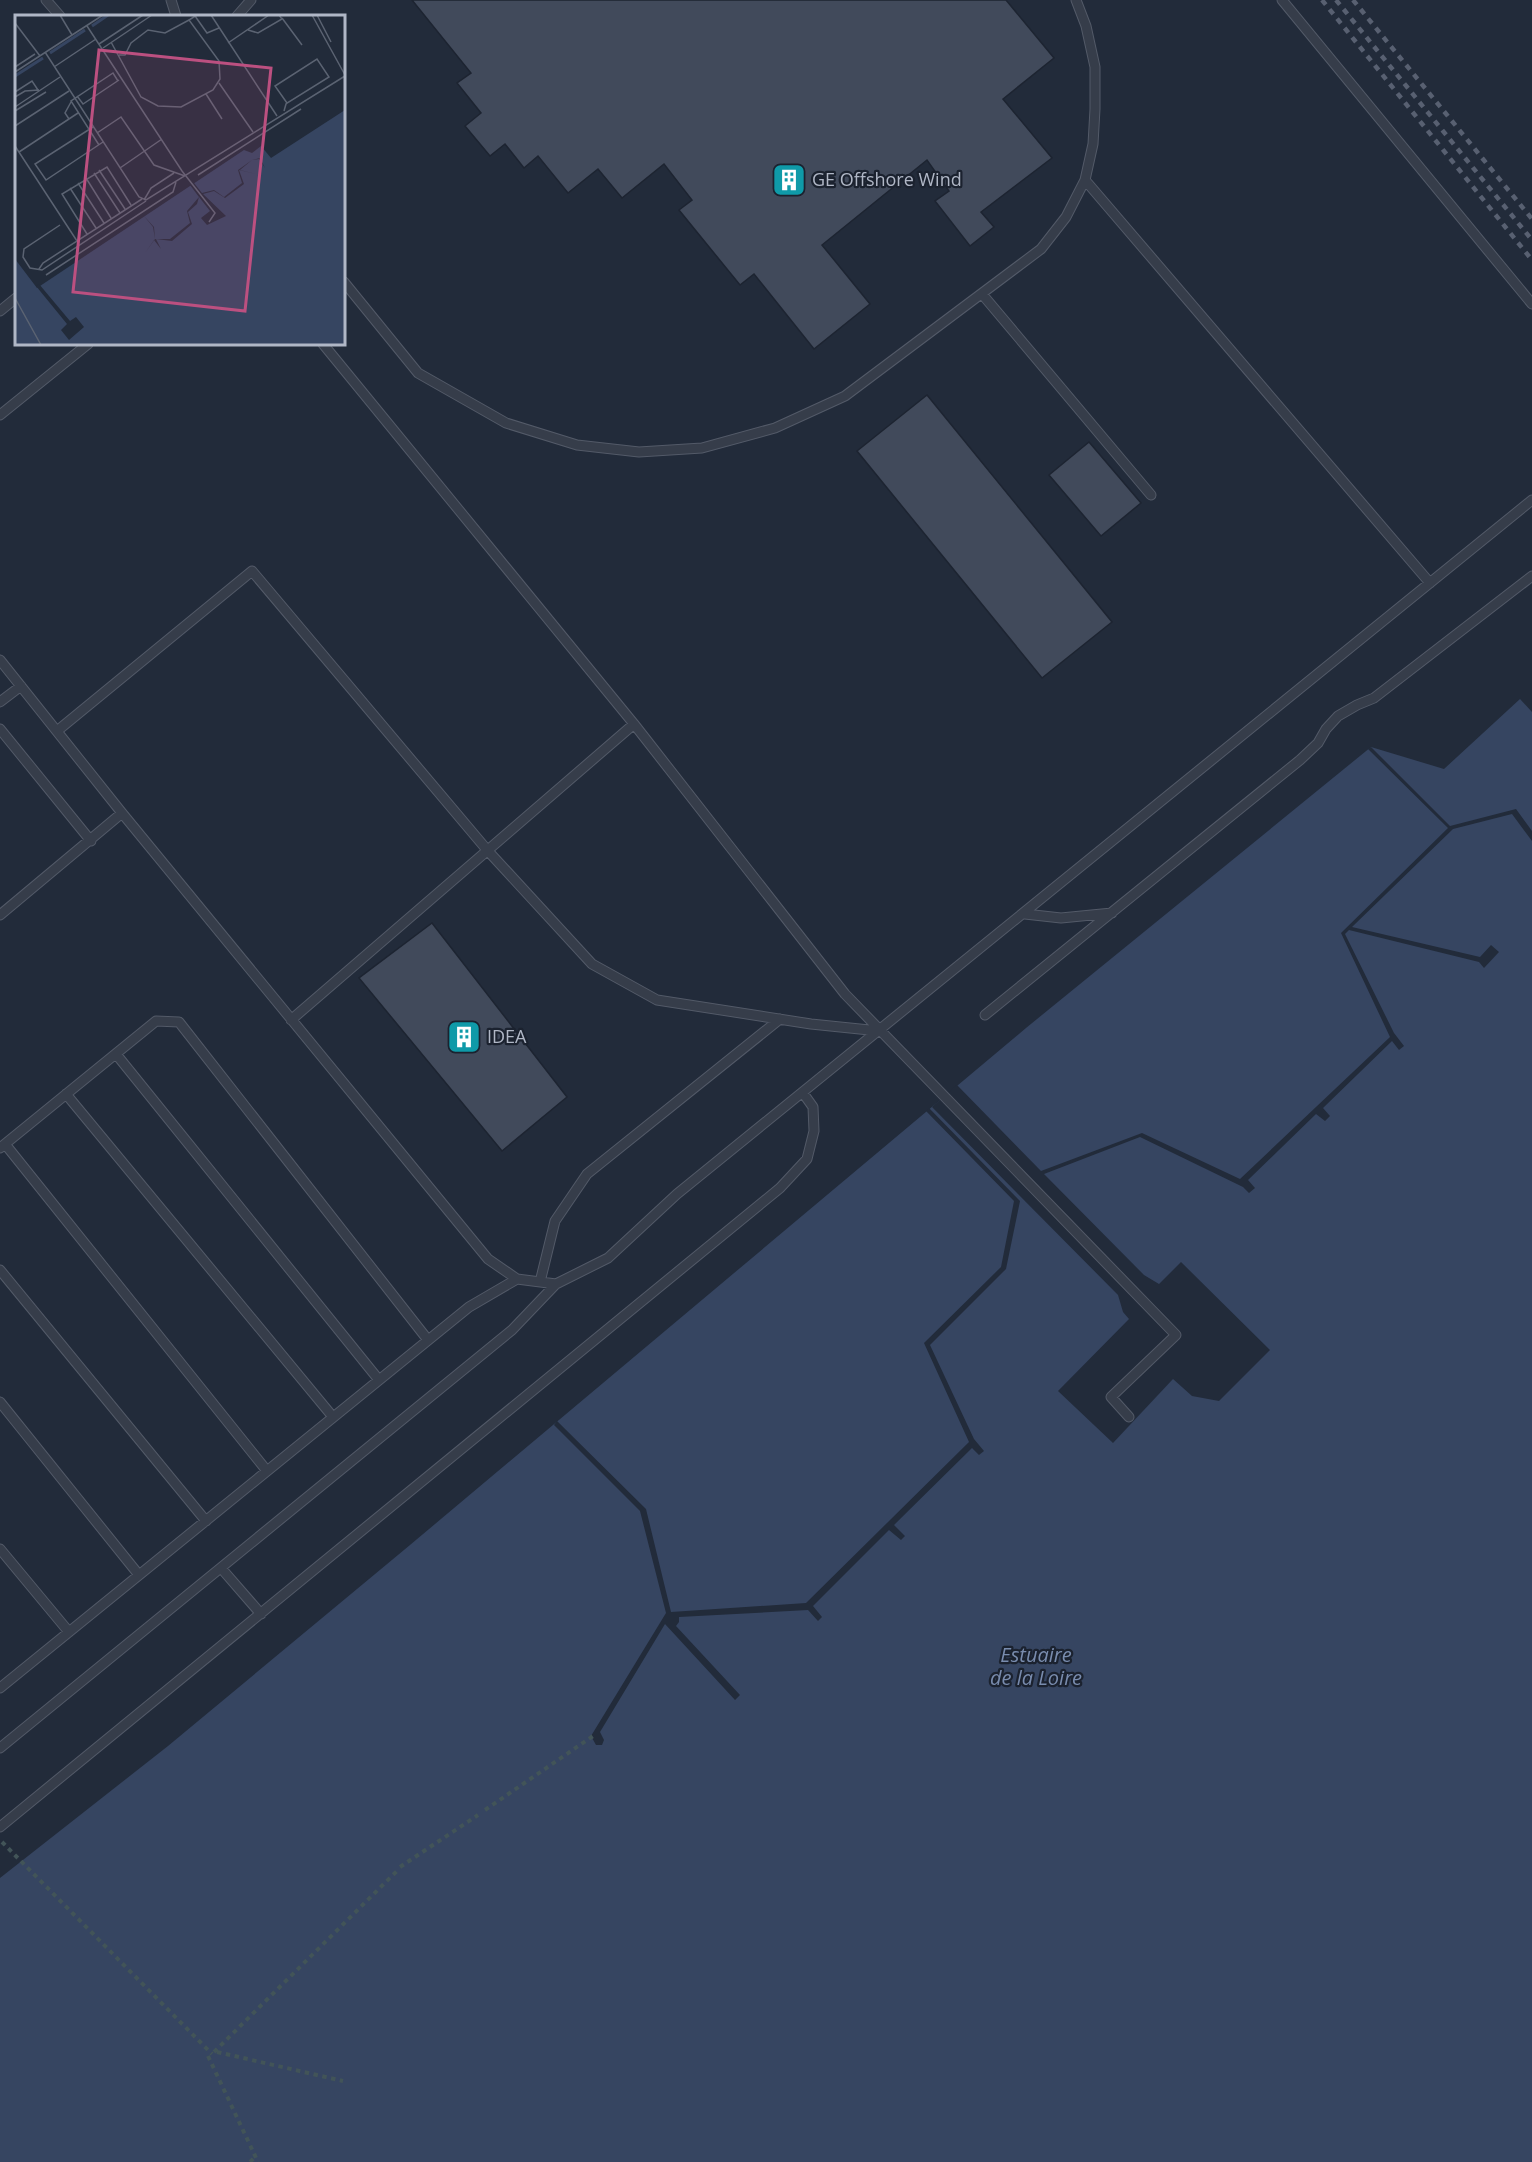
<svg xmlns="http://www.w3.org/2000/svg" width="1532" height="2162" viewBox="0 0 1532 2162" font-family="'Open Sans',sans-serif">
	<style>
		.water { fill: #364561 }
		.pier { fill: #222b3a }
		.building { fill: #414a5b; stroke: #1d2431; stroke-width: 1.5 }
		.lines { fill: none; stroke-linecap: round; stroke-linejoin: round }
		.service-casing { stroke: #535a68; stroke-width: 11 }
		.path { stroke: #425458; stroke-width: 4; stroke-dasharray: 4.5 4.5; stroke-linecap: butt }
		.service { stroke: #363d4a; stroke-width: 9 }
		.rail { stroke: #586071; stroke-width: 4.5; stroke-dasharray: 6 6; stroke-linecap: butt }
		.labels { text-anchor: middle; stroke-width: 4.5; stroke-linejoin: round; paint-order: stroke }
		.poi-label { font-size: 18px; fill: #b0b7c6; stroke: #1b222f; text-anchor: start }
		.water-label { font-size: 20px; font-style: italic; fill: #798cae; stroke: #1b222f }
		.inset-river { fill: none; stroke: #364561; stroke-width: 3 }
		.inset-road { fill: none; stroke: #5b6372; stroke-width: 1.5 }
		.view { fill: #bc5080; fill-opacity: 0.15; stroke: #bc5080; stroke-width: 3 }
		.inset-edge { fill: none; stroke: #b0b7c6; stroke-width: 3 }
	</style>
	<rect width="100%" height="100%" fill="#222b3a"/>
	<path class="water" d="M 1520,699 L 1532,712 L 1532,2162 L 0,2162 L 0,1878 L 168,1746 L 410,1545 L 1026,1028 L 1371,747 L 1444,769 Z"/>
	<path class="pier" d="M 1371,747 L 1450,826 L 1516,809 L 1532,831 L 1532,841 L 1512,814 L 1453,829 L 1352,927 L 1480,957 L 1491,945 L 1499,952 L 1484,968 L 1479,962 L 1349,930 L 1345,934 L 1394,1033 L 1404,1046 L 1399,1050 L 1392,1041 L 1323,1108 L 1330,1116 L 1325,1121 L 1316,1114 L 1248,1180 L 1255,1188 L 1249,1193 L 1243,1187 L 1140,1137 L 1044,1174 L 1144,1275 L 1159,1284 L 1181,1262 L 1270,1350 L 1219,1401 L 1192,1396 L 1173,1379 L 1113,1443 L 1058,1391 L 1129,1319 L 1123,1312 L 1118,1295 L 932,1107 L 957,1085 L 1041,1171 L 1142,1133 L 1240,1179 L 1390,1037 L 1341,933 L 1448,828 L 1368,749 Z
		M 929,1108 L 1020,1201 L 1006,1269 L 930,1345 L 974,1439 L 984,1451 L 979,1455 L 972,1448 L 894,1525 L 905,1536 L 901,1540 L 889,1530 L 813,1606 L 822,1617 L 818,1621 L 808,1610 L 679,1617 L 679,1622 L 676,1626 L 740,1695 L 735,1700 L 665,1624 L 600,1732 L 604,1740 L 602,1745 L 596,1745 L 591,1736 L 666,1613 L 640,1511 L 554,1425 L 557,1421 L 646,1509 L 671,1612 L 806,1603 L 969,1442 L 924,1343 L 1001,1267 L 1014,1201 L 926,1111 Z"/>
	<path class="building" d="M 412,0 L 1006,0 L 1054,58 L 1003,99 L 1052,158 L 981,212 L 994,227 L 970,246 L 935,201 L 949,191 L 927,160 L 822,245 L 870,304 L 814,349 L 754,274 L 740,285 L 679,210 L 692,200 L 664,164 L 622,198 L 598,169 L 568,193 L 538,156 L 524,168 L 505,144 L 490,156 L 465,126 L 481,113 L 457,83 L 471,73 Z
		M 927,395 L 1112,622 L 1042,678 L 857,451 Z
		M 1089,442 L 1141,503 L 1101,536 L 1049,475 Z
		M 432,923 L 567,1097 L 502,1151 L 359,978 Z"/>
	<g class="lines">
		<defs>
			<path id="service" d="M 46,0 L 60,16
				M 171,0 L 176,16
				M 1282,0 L 1532,304
				M 237,16 L 251,0
				M 1085,180 L 1430,583
				M 344,282 L 418,373 L 506,423 L 577,445 L 639,452 L 702,448 L 775,428 L 845,396 L 1041,249 L 1066,217 L 1085,180 L 1093,144 L 1095,109 L 1095,67 L 1086,26 L 1076,0
				M 982,294 L 1151,495
				M 0,311 L 16,298
				M 323,344 L 634,724 L 845,994 L 1176,1335 L 1111,1397 L 1129,1417
				M 0,415 L 88,344
				M 0,660 L 122,813 L 488,1259 L 517,1279 L 556,1284 L 608,1258 L 677,1194 L 1532,500
				M 0,702 L 21,686
				M 0,729 L 91,841
				M 57,731 L 252,571 L 488,851 L 592,964 L 657,1000 L 811,1024 L 879,1031
				M 1025,914 L 1061,918 L 1112,913
				M 0,915 L 122,813
				M 985,1015 L 1300,760 L 1318,743 L 1326,729 L 1338,716 L 1357,705 L 1374,698 L 1532,576
				M 291,1020 L 634,724
				M 116,1054 L 379,1380
				M 66,1094 L 333,1417
				M 5,1144 L 267,1471
				M 0,1148 L 156,1021 L 179,1022 L 428,1340
				M 0,1270 L 206,1521
				M 540,1282 L 555,1221 L 587,1174 L 780,1019
				M 0,1402 L 139,1575
				M 0,1549 L 69,1632
				M 221,1568 L 261,1614
				M 0,1688 L 469,1307 L 517,1279
				M 0,1748 L 512,1330 L 556,1284
				M 0,1827 L 780,1188 L 807,1159 L 814,1131 L 813,1107 L 803,1093"/>
		</defs>
		<use href="#service" class="service-casing"/>
		<path class="path" d="M 485,1810 L 593,1736
			M 2,1842 L 212,2054
			M 400,1867 L 478,1815
			M 214,2052 L 398,1870
			M 217,2052 L 343,2081
			M 208,2056 L 258,2162
			M 250,2162 L 256,2156"/>
		<use href="#service" class="service"/>
		<path class="rail" d="M 1322,0 L 1532,260
			M 1336,0 L 1532,240
			M 1353,0 L 1532,219"/>
	</g>
	<defs>
		<symbol id="building-square" viewBox="-11 -11 22 22"><rect x="-9" y="-9" width="18" height="18" rx="4" fill="#0f9aa8" stroke="#1b222f"/><path d="M-4-6H4V6H1V3H-1V6H-4ZM-2.5-4.3h1.7v1.8h-1.7ZM.8-4.3h1.7v1.8H.8ZM-2.5-1h1.7V.8h-1.7ZM.8-1h1.7V.8H.8Z" fill="#fff"/></symbol>
	</defs>
	<g fill-rule="evenodd">
		<use href="#building-square" x="770" y="161" width="38" height="38"/>
		<use href="#building-square" x="445" y="1018" width="38" height="38"/>
	</g>
	<g class="labels">
		<g class="poi-label">
			<text x="812" y="186">GE Offshore Wind</text>
			<text x="487" y="1043">IDEA</text>
		</g>
		<g class="water-label">
			<text x="1036" y="1662">Estuaire<tspan x="1036" dy="23">de la Loire</tspan></text>
		</g>
	</g>
	<g transform="translate(15 15)">
		<rect width="330" height="330" fill="#222b3a"/>
		<path d="M 330,95 L 330,330 L 0,330 L 0,244 L 22,273 L 229,135 L 237,138 L 246,131 L 256,143 Z" fill="#364561"/>
		<path d="M 229,135 L 237,145 L 245,143 L 250,153 L 244,144 L 237,145 L 225,155 L 241,159 L 224,155 L 229,169 L 210,183 L 199,176 L 188,179 L 211,201 L 192,210 L 186,203 L 195,196 L 184,182 L 182,189 L 173,197 L 177,209 L 157,226 L 141,224 L 146,234 L 139,225 L 130,238 L 140,224 L 138,212 L 129,201 L 139,212 L 140,224 L 155,224 L 175,208 L 172,196 L 184,182 L 175,170 L 179,168 L 187,178 L 199,175 L 209,182 L 227,168 L 223,155 L 237,145 ZM 24,269 L 55,306 L 61,302 L 69,312 L 54,325 L 46,315 L 52,309 L 21,271 Z" fill="#222b3a"/>
		<path class="inset-river" d="M 77,11 L 93,0M 35,38 L 70,15M 0,61 L 28,43"/>
		<path class="inset-road" d="M 45,0 L 57,20M 196,0 L 262,101M 297,0 L 330,60M 302,0 L 316,27M 180,1 L 192,18 L 204,13M 267,3 L 287,30M 0,8 L 25,41M 72,11 L 167,156 L 200,198 L 194,207M 233,15 L 243,18 L 267,4 L 264,0M 96,27 L 126,82 L 143,91 L 166,92 L 198,75 L 205,64 L 204,46 L 174,5 L 182,0M 213,28 L 254,0M 84,29 L 128,0M 88,33 L 137,0M 30,37 L 124,182 L 131,185 L 330,61M 104,40 L 110,40 L 116,28 L 133,15 L 150,18 L 174,5M 0,52 L 20,39M 39,52 L 81,24M 0,57 L 88,0M 204,68 L 238,117M 0,77 L 17,66 L 23,75M 191,79 L 207,104M 62,81 L 68,89 L 104,65M 0,82 L 10,76 L 24,75M 0,92 L 45,62M 0,96 L 31,77M 269,96 L 271,89 L 272,88 L 314,62 L 302,44 L 260,71 L 272,88M 54,104 L 50,98 L 56,87M 0,111 L 54,76M 78,112 L 20,149 L 31,165 L 88,127M 82,118 L 106,102 L 139,150 L 170,161M 84,130 L 56,86 L 98,58 L 103,66M 0,131 L 62,226M 4,137 L 63,98M 105,153 L 147,124M 84,155 L 110,194M 79,158 L 105,198M 183,160 L 286,94M 71,163 L 96,203M 63,168 L 89,208M 55,173 L 81,213M 129,185 L 136,173 L 159,158M 45,210 L 9,234 L 8,242 L 15,253 L 27,255 L 131,186M 72,219 L 47,179 L 92,152 L 116,190M 24,254 L 28,248 L 127,184M 31,260 L 158,177 L 161,167M 0,283 L 26,330"/>
		<path class="view" d="M 84,35 L 256,53 L 230,296 L 58,277 Z"/>
		<rect width="330" height="330" class="inset-edge"/>
	</g>
</svg>
